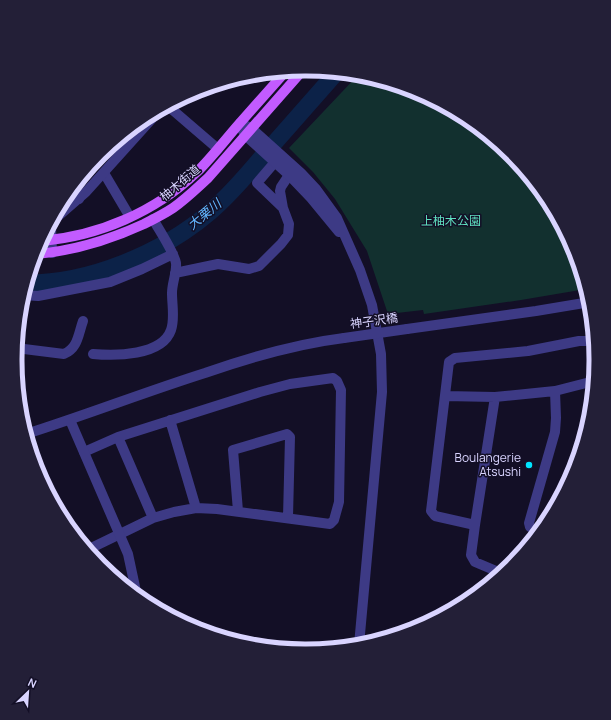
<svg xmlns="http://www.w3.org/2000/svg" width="611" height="720" viewBox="0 0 611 720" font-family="Manrope,'Noto Sans JP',sans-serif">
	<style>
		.green { fill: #12302f }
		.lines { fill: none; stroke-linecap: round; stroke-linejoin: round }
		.river { stroke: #0c2248; stroke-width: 17 }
		.minor { stroke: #3d3a85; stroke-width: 10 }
		.tertiary { stroke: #3d3a85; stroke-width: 10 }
		.primary { stroke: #c25bff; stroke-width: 10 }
		.tertiary-bridge { stroke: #3d3a85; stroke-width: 10 }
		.poi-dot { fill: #00e5ff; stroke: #130f26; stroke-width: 1.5 }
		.labels { text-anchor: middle; stroke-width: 3; stroke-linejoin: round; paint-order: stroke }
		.street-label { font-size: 12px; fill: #d9d4ff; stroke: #130f26 }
		.park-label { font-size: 12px; fill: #5fe0c0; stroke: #130f26 }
		.poi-label { font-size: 12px; fill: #d9d4ff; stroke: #130f26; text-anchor: end }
		.water-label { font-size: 13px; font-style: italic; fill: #62b6ff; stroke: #130f26 }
		.rim { fill: none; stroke: #d9d4ff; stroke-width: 5 }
	</style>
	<rect width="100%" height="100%" fill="#130f26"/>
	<path class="green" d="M 358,75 L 417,92 L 467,119 L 511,155 L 547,199 L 574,249 L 586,289 L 521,300 L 424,314 L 423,310 L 388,314 L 367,251 L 335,199 L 313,172 L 289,148 Z"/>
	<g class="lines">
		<path class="river" d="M 27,283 C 90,283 162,253 210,212 C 229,196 246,176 262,157 C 287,129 311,101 336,73"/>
		<path class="minor" d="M 168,106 L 218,149
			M 275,162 L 257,183 L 283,208
			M 104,173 L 130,217
			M 71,190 L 79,199
			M 175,273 L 218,264 L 249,269 L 259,266 L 281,244 L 288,235 L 289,224 L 283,208 L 280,191 L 281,187 L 289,175
			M 23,295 L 38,296 L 110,282 L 142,269 L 173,254
			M 16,348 L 64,354 C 78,348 78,335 83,321
			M 93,354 C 115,356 162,356 171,330 C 175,319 172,305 172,293 C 172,283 177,272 176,263 C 174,252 159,230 153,219
			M 445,396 L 495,397 L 555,391 L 594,381
			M 170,420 L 196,508
			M 118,437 L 153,518
			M 84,452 L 118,437 L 260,392 L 290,384 L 333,378 L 337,381 L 341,390 L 339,502 L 334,520 L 330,524 L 217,509 L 196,508 L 174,512 L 153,518 L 87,550
			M 238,511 L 233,450 L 287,434 L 290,437 L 288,517
			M 475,525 L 495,397
			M 539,531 L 530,527 L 529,523 L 555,432 L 556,418 L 555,391
			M 501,573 L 475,562 L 471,555 L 475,525 L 435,516 L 431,511 L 449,362 L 455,358 L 528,351 L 579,341 L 594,341"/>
		<path class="tertiary" d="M 240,123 L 251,128 L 301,173 L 316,189 L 337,218 L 360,270 L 372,305 L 381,354 L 382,392 L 359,645
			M 242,129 L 245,135 L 289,175 L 311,198 L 339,232
			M 52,253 L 51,226 L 55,219 L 86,192 L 159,111
			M 407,329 L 536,311 L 590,302
			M 70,420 L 128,554 L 137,596
			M 26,434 C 86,415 145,392 205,373 C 251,357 295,344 344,338"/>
		<path class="primary" d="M 41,241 C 99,236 155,212 197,172 C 212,157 225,140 239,124 C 255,106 270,89 286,71
			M 36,254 C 74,251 109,240 144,224 C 154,219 164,214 173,208 C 186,199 197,188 208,178 L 303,70"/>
		<path class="tertiary-bridge" d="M 344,338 L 407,329"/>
	</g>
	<circle class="poi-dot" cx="529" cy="465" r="4"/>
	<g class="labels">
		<g class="street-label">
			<text transform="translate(180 183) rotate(-40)" y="4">柚木街道</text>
			<text transform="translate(374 321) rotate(-8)" y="4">神子沢橋</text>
		</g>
		<g class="park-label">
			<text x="451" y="225">上柚木公園</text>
		</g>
		<g class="poi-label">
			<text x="521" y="462">Boulangerie<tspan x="521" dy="14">Atsushi</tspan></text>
		</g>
		<g class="water-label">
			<text transform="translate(204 214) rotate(-40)" y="5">大栗川</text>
		</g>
	</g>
	<path d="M0 0H611V720H0ZM305 76H306A283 283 0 0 1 589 359V361A283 283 0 0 1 306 644H305A283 283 0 0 1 22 361V359A283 283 0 0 1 305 76Z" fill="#231f37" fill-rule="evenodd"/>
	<path class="rim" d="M305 76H306A283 283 0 0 1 589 359V361A283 283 0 0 1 306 644H305A283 283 0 0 1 22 361V359A283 283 0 0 1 305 76Z"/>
	<g transform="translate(28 692) rotate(25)" stroke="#130f26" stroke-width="3" paint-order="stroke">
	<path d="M0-3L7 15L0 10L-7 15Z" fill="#d9d4ff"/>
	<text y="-6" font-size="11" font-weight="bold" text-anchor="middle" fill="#d9d4ff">N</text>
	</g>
</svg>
